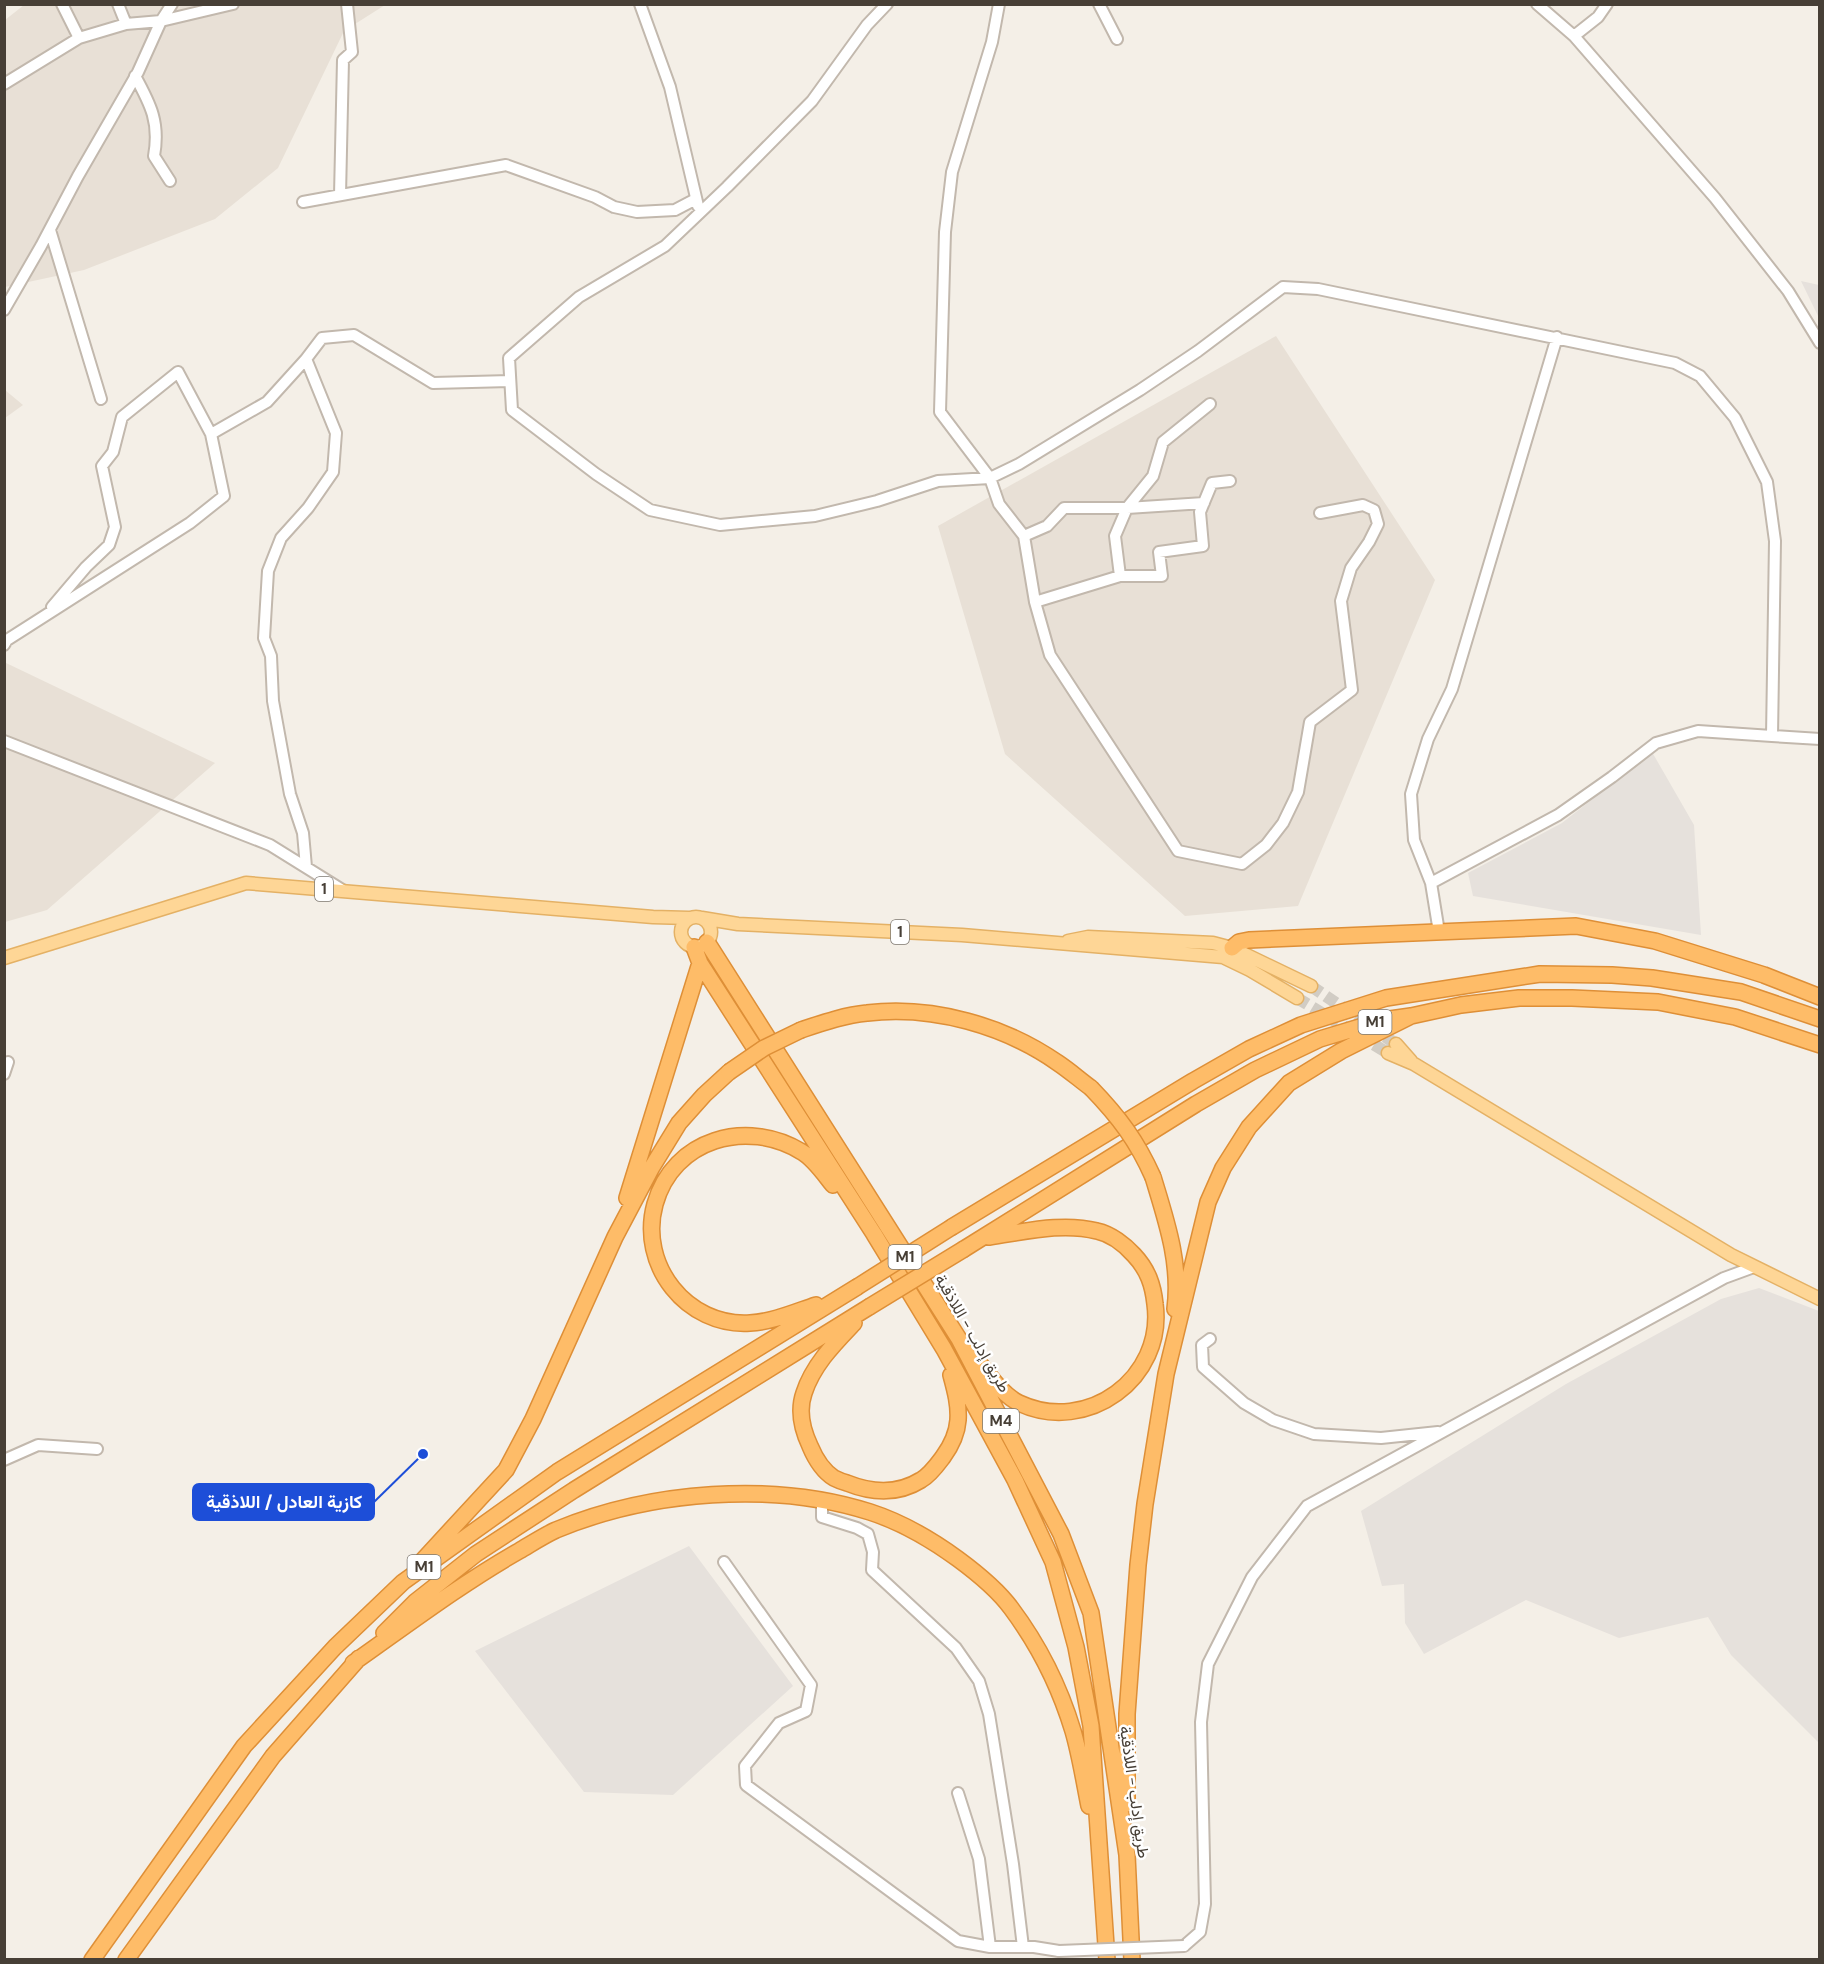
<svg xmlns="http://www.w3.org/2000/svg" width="1824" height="1964" viewBox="0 0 1824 1964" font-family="'DM Sans',Vazirmatn,sans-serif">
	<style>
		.residential { fill: #e8e0d6 }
		.industrial { fill: #e6e1dc }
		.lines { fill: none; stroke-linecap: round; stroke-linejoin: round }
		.major-tunnel { stroke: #d1ccc4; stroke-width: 12; stroke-dasharray: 12 6; stroke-linecap: butt }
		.minor-casing { stroke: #c2b8ad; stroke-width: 14 }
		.major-casing { stroke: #e4b165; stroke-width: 15 }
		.highway-casing { stroke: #de8f37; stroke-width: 18 }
		.minor { stroke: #fff; stroke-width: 10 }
		.major { stroke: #fed696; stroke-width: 12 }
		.highway { stroke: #febc68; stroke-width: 15 }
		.minor-bridge-casing { stroke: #c2b8ad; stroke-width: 14; stroke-linecap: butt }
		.highway-bridge-casing { stroke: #de8f37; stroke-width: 18; stroke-linecap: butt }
		.minor-bridge { stroke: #fff; stroke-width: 10 }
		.highway-bridge { stroke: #febc68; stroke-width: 15 }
		.labels { text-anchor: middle; stroke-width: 5; stroke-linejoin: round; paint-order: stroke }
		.shield { fill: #fff; stroke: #7e7972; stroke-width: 1.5 }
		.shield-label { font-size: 15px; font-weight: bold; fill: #473f36 }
		.street-label { font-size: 16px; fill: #473f36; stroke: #fff }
		.leader { fill: none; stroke: #1d4ed8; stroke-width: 2 }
		.callout-dot { fill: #1d4ed8; stroke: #fff; stroke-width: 2 }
		.callout { fill: #1d4ed8; stroke: #1d4ed8; stroke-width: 2 }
		.callout-label { font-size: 18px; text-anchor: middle; font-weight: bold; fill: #fff }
	</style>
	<rect width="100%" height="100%" fill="#f4efe7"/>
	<path class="residential" d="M 24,5 L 23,5 L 385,5 L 344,31 L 278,168 L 215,219 L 84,270 L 5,287 L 5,20 Z
		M 1276,336 L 1435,580 L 1298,906 L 1185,916 L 1005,754 L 938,526 Z
		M 5,390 L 23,405 L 5,418 L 4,418 Z
		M 4,662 L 215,763 L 47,910 L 5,922 Z"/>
	<path class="industrial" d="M 1801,281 L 1819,285 L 1819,318 Z
		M 1652,752 L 1694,825 L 1701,935 L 1473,896 L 1468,873 L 1562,823 Z
		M 1759,1288 L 1819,1311 L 1819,1743 L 1731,1655 L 1708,1617 L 1619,1638 L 1526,1600 L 1424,1654 L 1405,1623 L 1404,1584 L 1382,1586 L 1361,1511 L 1566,1384 L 1721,1299 Z
		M 689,1546 L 793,1686 L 673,1795 L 584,1792 L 475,1651 Z"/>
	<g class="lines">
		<path class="major-tunnel" d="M 1311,986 L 1396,1044
			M 1297,998 L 1388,1053"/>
		<defs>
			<path id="minor" d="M 62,4 L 79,38
				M 118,4 L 126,24
				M 640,4 L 670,87 L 698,206
				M 887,4 L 867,25 L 812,101 L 727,187 L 665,246 L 579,297 L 509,358 L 512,410 L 596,474 L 650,510 L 720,525 L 815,516 L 877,501 L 938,481 L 990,478 L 1019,464 L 1140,390 L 1198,351 L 1283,287 L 1318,289 L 1675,363 L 1700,376 L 1735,418 L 1767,482 L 1775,541 L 1772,736 L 1820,739
				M 999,4 L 992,42 L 952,172 L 945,232 L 940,412 L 990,478 L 999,504 L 1024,536 L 1035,602 L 1050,655 L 1178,851 L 1242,864 L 1266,845 L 1283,823 L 1298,792 L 1310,722 L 1352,690 L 1341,601 L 1351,568 L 1369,542 L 1378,524 L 1374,510 L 1363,505 L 1320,513
				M 1099,4 L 1117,39
				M 1537,4 L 1574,36 L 1715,198 L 1788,291 L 1820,343
				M 1574,36 L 1598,17 L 1607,4
				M 135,76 C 151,105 160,123 154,156 L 170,181
				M 4,84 L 79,38 L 126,24 L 161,21 L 233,4
				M 340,195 L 343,60 L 352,52 L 347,4
				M 303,202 L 506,165 L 595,197 L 614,207 L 637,212 L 675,210 L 696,199
				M 50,230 L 101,399
				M 4,310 L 41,246 L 78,176 L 138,72 L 161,21 L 172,4
				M 1024,536 L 1047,526 L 1064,508 L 1127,508 L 1204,503
				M 1120,576 L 1115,536 L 1127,508 L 1153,476 L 1163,442 L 1210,404
				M 1035,602 L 1120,576 L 1162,576 L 1159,552 L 1203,546 L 1200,512 L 1212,483 L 1230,481
				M 52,607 L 86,567 L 109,545 L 115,527 L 102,466 L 113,452 L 122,417 L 178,372 L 211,434
				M 4,645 L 7,640 L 190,523 L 224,496 L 211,434 L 267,402 L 306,359
				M 4,741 L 270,845 L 344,891
				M 306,867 L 303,833 L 290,794 L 273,701 L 271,656 L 264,638 L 268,571 L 281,538 L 308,508 L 333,472 L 336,433 L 306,359 L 322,338 L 354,335 L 433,383 L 510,381
				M 1431,883 L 1558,815 L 1612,777 L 1656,743 L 1698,731 L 1772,736
				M 1439,932 L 1431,883 L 1414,840 L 1411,794 L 1428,739 L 1452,689 L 1557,337
				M 4,1063 L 8,1062 L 4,1074
				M 1210,1339 L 1202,1345 L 1203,1367 L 1244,1403 L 1273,1420 L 1314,1434 L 1381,1438 L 1438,1432
				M 4,1460 L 38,1445 L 97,1449
				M 822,1501 L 822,1517 L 857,1528 L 868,1534 L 873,1552 L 872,1570 L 956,1648 L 979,1681 L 989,1714 L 1013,1864 L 1023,1947
				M 724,1562 L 811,1685 L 806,1711 L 779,1723 L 745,1766 L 746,1785 L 958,1941 L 990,1947 L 1034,1947 L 1059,1951
				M 958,1793 L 979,1859 L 990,1947
				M 1184,1946 L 1200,1932 L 1205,1904 L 1201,1722 L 1208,1664 L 1252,1577 L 1307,1506 L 1724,1278 L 1754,1267"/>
			<path id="major" d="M681 932a15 15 0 1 1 30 0a15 15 0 1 1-30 0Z
				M 702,918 L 738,924 L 962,935 L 1223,957 L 1250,970 L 1297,998
				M 1068,941 L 1088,937 L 1213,943 L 1232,948 L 1311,986
				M 4,958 L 246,883 L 653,917 L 689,918
				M 1396,1044 L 1411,1061
				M 1388,1053 L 1414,1064 L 1731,1255 L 1820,1299"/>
			<path id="highway" d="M 707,942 L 959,1339 L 1061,1534 L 1091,1613 L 1127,1855 L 1132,1960
				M 694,947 L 700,963 L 874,1234 L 944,1349 L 1015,1480 L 1053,1562 L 1076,1647 L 1091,1726 L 1107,1960
				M 1232,948 L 1239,942 L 1249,940 L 1576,926 L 1655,941 L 1764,975 L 1820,997
				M 801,1030 C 822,1023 845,1015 867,1013 C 933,1005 1005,1026 1058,1063 C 1070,1071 1080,1080 1091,1088
				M 1153,1177 C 1166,1220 1181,1263 1175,1309
				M 627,1198 L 700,963
				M 952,1227 L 1193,1081 L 1249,1049 L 1301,1025 L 1386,998 L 1540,974 L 1612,975 L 1652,978 L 1741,992 L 1820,1019
				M 964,1249 L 1196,1104 L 1255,1070 L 1320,1039 L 1383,1020 L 1411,1016 L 1461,1005 L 1519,998 L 1572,998 L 1658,1002 L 1735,1017 L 1820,1045
				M 816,1305 C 795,1312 772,1322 750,1323 C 687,1327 638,1265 655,1204 C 673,1139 747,1118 802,1152 C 814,1159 824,1174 833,1185
				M 854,1323 C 834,1344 813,1365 804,1393 C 798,1410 802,1429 810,1446 C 815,1458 823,1471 834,1478 C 838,1480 843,1482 847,1483 C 872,1493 897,1495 921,1480 C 930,1475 937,1465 943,1457 C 951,1446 957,1434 958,1420 C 959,1404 955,1390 951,1375
				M 975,1358 C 988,1373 1002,1395 1019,1403 C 1087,1435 1165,1378 1155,1304 C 1153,1285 1148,1270 1134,1255 C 1125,1245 1111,1234 1097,1231 C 1062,1222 1024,1232 989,1237
				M 423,1560 L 506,1470 L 533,1419 L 615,1237 L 652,1167 L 679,1123 L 704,1095 L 729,1072
				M 384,1633 L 415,1602 L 476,1554 L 574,1490 L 869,1307
				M 353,1663 C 407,1625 461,1584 519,1551 C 531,1544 543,1536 556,1530 C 650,1491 773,1481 870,1512 C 901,1522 932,1540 958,1559 C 977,1573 997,1589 1011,1608 C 1038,1644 1060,1688 1073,1731 C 1080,1755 1084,1781 1089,1806
				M 1127,1804 L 1127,1714 L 1138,1565 L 1145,1504 L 1166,1374 L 1208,1202 L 1223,1168 L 1249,1127 L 1289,1083 L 1341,1051 L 1411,1016
				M 92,1960 L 244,1746 L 335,1647 L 403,1582 L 557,1472 L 857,1287
				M 126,1960 L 273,1756 L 359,1658"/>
		</defs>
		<use href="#minor" class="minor-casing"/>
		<use href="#major" class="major-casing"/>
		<use href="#highway" class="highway-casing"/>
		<use href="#minor" class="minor"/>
		<use href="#major" class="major"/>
		<use href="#highway" class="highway"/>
		<defs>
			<path id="minor-bridge" d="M 1059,1951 L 1184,1946"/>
			<path id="highway-bridge" d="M 729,1072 L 764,1048 L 801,1030
				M 1091,1088 C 1119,1117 1137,1141 1153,1177
				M 857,1287 L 952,1227
				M 869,1307 L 964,1249"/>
		</defs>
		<use href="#minor-bridge" class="minor-bridge-casing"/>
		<use href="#highway-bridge" class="highway-bridge-casing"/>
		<use href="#minor-bridge" class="minor-bridge"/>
		<use href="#highway-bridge" class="highway-bridge"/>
	</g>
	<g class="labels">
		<g class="shield">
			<rect x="315" y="877" width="18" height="24" rx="4.5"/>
			<rect x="891" y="920" width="18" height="24" rx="4.5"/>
			<rect x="1358.5" y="1010" width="33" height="24" rx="4.5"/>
			<rect x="888.5" y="1245" width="33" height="24" rx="4.5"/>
			<rect x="983" y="1409" width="36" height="24" rx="4.5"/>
			<rect x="407.5" y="1555" width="33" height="24" rx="4.5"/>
		</g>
		<g class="shield-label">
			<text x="324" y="894">1</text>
			<text x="900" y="937">1</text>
			<text x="1375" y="1027">M1</text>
			<text x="905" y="1262">M1</text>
			<text x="1001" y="1426">M4</text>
			<text x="424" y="1572">M1</text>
		</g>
		<g class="street-label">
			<text transform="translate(973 1333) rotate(60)" y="6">طريق إدلب - اللاذقية</text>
			<text transform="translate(1135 1792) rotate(82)" y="6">طريق إدلب - اللاذقية</text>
		</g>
	</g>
	<path class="leader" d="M423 1454L374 1502"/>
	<circle class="callout-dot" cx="423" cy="1454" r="6"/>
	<rect class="callout" x="193" y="1484" width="181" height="36" rx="6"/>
	<g class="callout-label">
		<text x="284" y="1508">كازية العادل / اللاذقية</text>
	</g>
	<rect width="1824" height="1964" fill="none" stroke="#473f36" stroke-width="12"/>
</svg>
